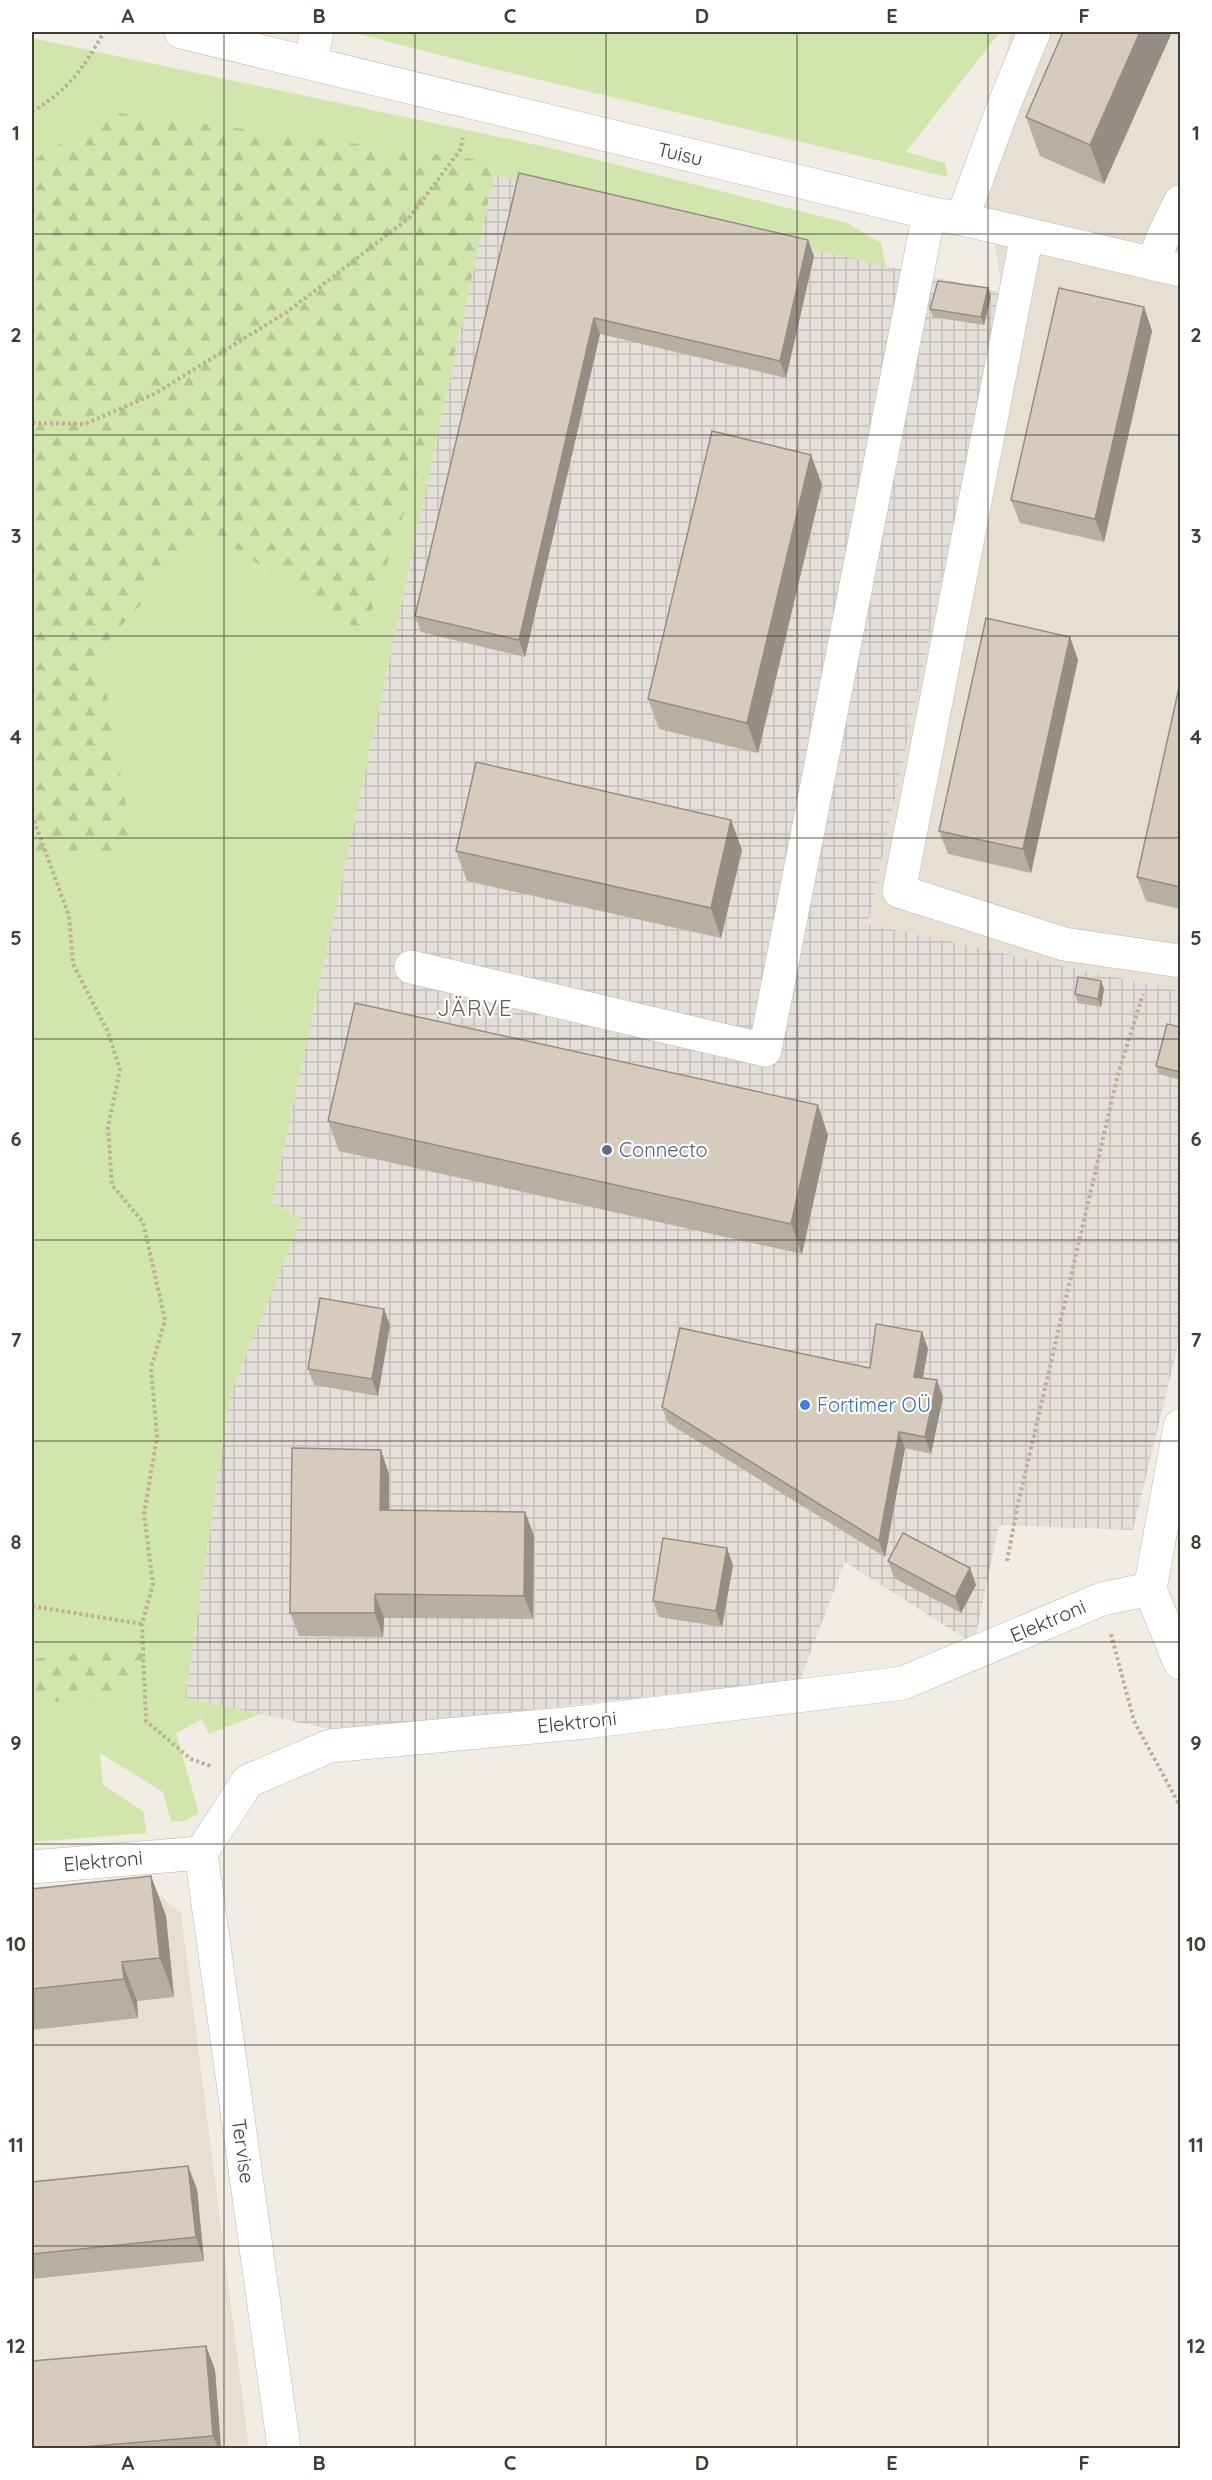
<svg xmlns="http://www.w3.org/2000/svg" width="1212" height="2480" viewBox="0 0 1212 2480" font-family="Quicksand,sans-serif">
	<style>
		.residential { fill: #e6dfd2 }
		.industrial { fill: url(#industrial-grid) }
		.green { fill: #d0e6ad }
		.forest { fill: url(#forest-firs) }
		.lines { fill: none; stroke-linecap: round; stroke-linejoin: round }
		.minor-casing { stroke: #c0b7aa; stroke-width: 34 }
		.path { stroke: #bfaf99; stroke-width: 4; stroke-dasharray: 3 3; stroke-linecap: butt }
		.minor { stroke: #fff; stroke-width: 33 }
		.wall { fill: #b8afa3 }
		.shaded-wall { fill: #968e84 }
		.building { fill: #d6cbbd; stroke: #968e84; stroke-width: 1.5 }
		.grid { fill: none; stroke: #443d34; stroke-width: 1.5; stroke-opacity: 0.55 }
		.service-dot { fill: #5c6f8a; stroke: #fff; stroke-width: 2 }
		.shop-dot { fill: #3f7fe0; stroke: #fff; stroke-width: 2 }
		.labels { text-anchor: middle; stroke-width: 4.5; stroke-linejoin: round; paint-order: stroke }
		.street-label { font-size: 20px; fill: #443d34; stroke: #fff }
		.service-label { font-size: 20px; fill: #4e5e75; stroke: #fff; text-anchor: start }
		.shop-label { font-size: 20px; fill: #366cbe; stroke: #fff; text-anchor: start }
		.quarter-label { font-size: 22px; letter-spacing: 1.5px; fill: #675a4c; stroke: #fff }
		.neatline { fill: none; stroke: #443d34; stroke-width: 2 }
		.grid-label { font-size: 20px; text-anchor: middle; font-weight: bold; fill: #443d34 }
	</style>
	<defs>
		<pattern id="industrial-grid" width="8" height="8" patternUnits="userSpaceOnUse" patternTransform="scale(1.5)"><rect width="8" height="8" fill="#e4dfd9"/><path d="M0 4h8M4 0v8" fill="none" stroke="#c5c0bb"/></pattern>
		<pattern id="forest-firs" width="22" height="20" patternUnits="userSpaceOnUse" patternTransform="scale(1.5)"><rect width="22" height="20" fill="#d0e6ad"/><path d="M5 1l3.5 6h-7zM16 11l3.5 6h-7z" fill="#b4c695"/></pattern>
	</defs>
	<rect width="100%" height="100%" fill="#f2ede4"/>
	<path class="residential" d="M 1010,32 L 1180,32 L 1180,991 L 868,924 L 1003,293 L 984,180 Z
		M 151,1888 L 181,1913 L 249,2448 L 32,2448 L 32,1899 Z"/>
	<path class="industrial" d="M 494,175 L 1003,293 L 868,924 L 1180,991 L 1180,1337 L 1133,1530 L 999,1525 L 974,1644 L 845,1562 L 800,1680 L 339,1731 L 185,1698 L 230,1395 L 301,1218 L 272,1203 Z"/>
	<path class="green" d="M 351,32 L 1000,32 L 906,152 L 945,163 L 948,177 L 486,67 Z
		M 32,38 L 547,147 L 847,223 L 881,243 L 886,266 L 494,175 L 272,1203 L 302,1218 L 230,1395 L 185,1698 L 260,1714 L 209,1734 L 202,1719 L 176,1733 L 199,1813 L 184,1821 L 171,1821 L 163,1792 L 100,1753 L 103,1785 L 143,1811 L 147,1833 L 32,1842 Z"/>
	<path class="forest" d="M 112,112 L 497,162 L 452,366 L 364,634 L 207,530 L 99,651 L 134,851 L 32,855 L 32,161 Z
		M 155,1645 L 131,1694 L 32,1704 L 32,1659 Z"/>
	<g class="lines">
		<defs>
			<path id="minor" d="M 181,32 L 929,213 L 962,219 L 1180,270
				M 310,63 L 317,32
				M 962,219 L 1004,105 L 1034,32
				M 1027,235 L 899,891 L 1064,944 L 1180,961
				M 1153,264 L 1163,237 L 1180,202
				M 411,967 L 765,1050 L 929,213
				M 1180,1426 L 1150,1589 L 1180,1663
				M 201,1853 L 248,1781 L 330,1746 L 586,1722 L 903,1683 L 1102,1599 L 1150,1589
				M 201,1853 L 284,2448
				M 32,1867 L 201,1853"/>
		</defs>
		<use href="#minor" class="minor-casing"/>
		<path class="path" d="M 32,112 C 70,88 82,70 104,32
			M 32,423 L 85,424 L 154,394 L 287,312 L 409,218 L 460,150 L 463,138
			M 32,815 L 69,916 L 73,964 L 108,1032 L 120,1070 L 108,1127 L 112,1185 L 143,1222 L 165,1320 L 151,1368 L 157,1437 L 144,1514 L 153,1584 L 142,1624 L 146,1721 L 191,1759 L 213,1767
			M 1007,1561 L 1018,1504 L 1118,1074 L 1143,994
			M 32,1606 L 142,1624
			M 1111,1634 L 1134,1721 L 1180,1806"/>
		<use href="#minor" class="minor"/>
	</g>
	<path class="wall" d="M 1063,32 L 1172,32 L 1104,184 L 1040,156 L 1026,117 Z
		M 519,173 L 808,240 L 814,256 L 786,378 L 600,334 L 525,657 L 421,632 L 415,616 Z
		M 988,288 L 991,297 L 984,325 L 933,317 L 930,309 Z
		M 1144,307 L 1152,331 L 1104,542 L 1020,523 L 1011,500 Z
		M 811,455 L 822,485 L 758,753 L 659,729 L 648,699 Z
		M 1070,637 L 1078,660 L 1031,873 L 948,854 L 939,831 Z
		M 1180,683 L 1180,909 L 1146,901 L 1137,877 Z
		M 742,850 L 721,938 L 467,881 L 456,851 Z
		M 1104,989 L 1101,1007 L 1078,1003 L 1075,994 Z
		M 1180,1027 L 1180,1080 L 1159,1074 L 1156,1066 Z
		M 328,1121 L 828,1135 L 802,1254 L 339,1151 Z
		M 390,1325 L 378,1396 L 314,1385 L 308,1369 Z
		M 922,1332 L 928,1349 L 923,1378 L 943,1397 L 931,1454 L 905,1448 L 885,1557 L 668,1423 L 662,1407 L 870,1368 Z
		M 389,1474 L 389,1510 L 525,1512 L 534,1536 L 533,1619 L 384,1618 L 383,1637 L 299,1636 L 290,1613 Z
		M 888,1561 L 970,1568 L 976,1585 L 961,1613 L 894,1578 Z
		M 733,1565 L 722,1627 L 659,1617 L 653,1601 Z
		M 151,1876 L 166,1916 L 174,1997 L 137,2001 L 138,2018 L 32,2030 L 32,1889 Z
		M 32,2182 L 197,2189 L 204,2261 L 32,2279 Z
		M 206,2346 L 215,2370 L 221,2448 L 32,2448 Z"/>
	<path class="shaded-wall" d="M 1140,32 L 1172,32 L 1104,184 L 1090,145 Z
		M 808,240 L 814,256 L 786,378 L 780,361 Z
		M 988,288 L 991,297 L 984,325 L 981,317 Z
		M 1144,307 L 1152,331 L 1104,542 L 1095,519 Z
		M 594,318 L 600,334 L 525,657 L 519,640 Z
		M 811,455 L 822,485 L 758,753 L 747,723 Z
		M 1070,637 L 1078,660 L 1031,873 L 1023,849 Z
		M 731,820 L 742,850 L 721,938 L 711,908 Z
		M 1101,981 L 1104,989 L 1101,1007 L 1098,999 Z
		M 818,1105 L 828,1135 L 802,1254 L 791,1224 Z
		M 384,1309 L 390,1325 L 378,1396 L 372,1379 Z
		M 922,1332 L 928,1349 L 920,1393 L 914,1377 Z
		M 937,1380 L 943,1397 L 931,1454 L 925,1437 Z
		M 899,1432 L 905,1448 L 885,1557 L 879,1541 Z
		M 381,1450 L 389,1474 L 389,1533 L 380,1510 Z
		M 525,1512 L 534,1536 L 533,1619 L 524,1596 Z
		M 727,1548 L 733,1565 L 722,1627 L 716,1611 Z
		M 970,1568 L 976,1585 L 961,1613 L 955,1597 Z
		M 375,1594 L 384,1618 L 383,1637 L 375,1613 Z
		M 151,1876 L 166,1916 L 174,1997 L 160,1958 Z
		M 122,1962 L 137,2001 L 138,2018 L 124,1979 Z
		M 188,2166 L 197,2189 L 204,2261 L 196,2237 Z
		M 206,2346 L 215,2370 L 221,2448 L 218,2448 L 213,2436 Z"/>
	<path class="building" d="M 1063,32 L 1140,32 L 1090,145 L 1026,117 Z
		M 519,173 L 808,240 L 780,361 L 594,318 L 519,640 L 415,616 Z
		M 938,281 L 988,288 L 981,317 L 930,309 Z
		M 1059,288 L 1144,307 L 1095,519 L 1011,500 Z
		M 712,431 L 811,455 L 747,723 L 648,699 Z
		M 986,618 L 1070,637 L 1023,849 L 939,831 Z
		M 1180,683 L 1180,887 L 1137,877 Z
		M 476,762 L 731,820 L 711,908 L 456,851 Z
		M 1078,977 L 1101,981 L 1098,999 L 1075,994 Z
		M 355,1003 L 818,1105 L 791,1224 L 328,1121 Z
		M 1167,1024 L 1180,1027 L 1180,1072 L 1156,1066 Z
		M 320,1298 L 384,1309 L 372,1379 L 308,1369 Z
		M 876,1324 L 922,1332 L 914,1377 L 937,1380 L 925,1437 L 899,1432 L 879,1541 L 662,1407 L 680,1328 L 870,1368 Z
		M 292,1448 L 381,1450 L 380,1510 L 525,1512 L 524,1596 L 375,1594 L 375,1613 L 290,1613 Z
		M 903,1533 L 970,1568 L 955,1597 L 888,1561 Z
		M 663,1538 L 727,1548 L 716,1611 L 653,1601 Z
		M 151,1876 L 160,1958 L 122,1962 L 124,1979 L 32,1989 L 32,1889 Z
		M 188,2166 L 196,2237 L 32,2254 L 32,2182 Z
		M 206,2346 L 213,2436 L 70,2448 L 32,2448 L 32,2361 Z"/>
	<path class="grid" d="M 224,32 L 224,2448M 415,32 L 415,2448M 606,32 L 606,2448M 797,32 L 797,2448M 988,32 L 988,2448M 32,234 L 1180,234M 32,435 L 1180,435M 32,636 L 1180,636M 32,838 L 1180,838M 32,1039 L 1180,1039M 32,1240 L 1180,1240M 32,1441 L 1180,1441M 32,1642 L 1180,1642M 32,1844 L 1180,1844M 32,2045 L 1180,2045M 32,2246 L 1180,2246"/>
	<circle class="service-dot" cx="607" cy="1150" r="6"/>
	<circle class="shop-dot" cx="805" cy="1405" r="6"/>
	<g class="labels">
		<g class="street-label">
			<text transform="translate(680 154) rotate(13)" y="7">Tuisu</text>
			<text transform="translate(1048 1621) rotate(-23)" y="7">Elektroni</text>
			<text transform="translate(577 1722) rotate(-6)" y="7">Elektroni</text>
			<text transform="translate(103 1861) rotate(-5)" y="7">Elektroni</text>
			<text transform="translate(243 2151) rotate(82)" y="7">Tervise</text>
		</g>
		<g class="service-label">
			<text x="619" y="1157">Connecto</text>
		</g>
		<g class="shop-label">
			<text x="817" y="1412">Fortimer OÜ</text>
		</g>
		<g class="quarter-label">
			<text x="475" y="1016">JÄRVE</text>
		</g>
	</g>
	<rect width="1212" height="2480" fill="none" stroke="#ffffff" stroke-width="66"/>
	<rect x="33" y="33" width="1146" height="2414" class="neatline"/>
	<g class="grid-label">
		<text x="128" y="23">A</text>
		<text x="319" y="23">B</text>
		<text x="510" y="23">C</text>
		<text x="702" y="23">D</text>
		<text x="892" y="23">E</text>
		<text x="1084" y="23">F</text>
		<text x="16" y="140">1</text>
		<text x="1196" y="140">1</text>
		<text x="16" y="342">2</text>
		<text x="1196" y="342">2</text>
		<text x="16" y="543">3</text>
		<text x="1196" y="543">3</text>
		<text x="16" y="744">4</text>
		<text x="1196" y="744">4</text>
		<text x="16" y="945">5</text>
		<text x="1196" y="945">5</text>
		<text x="16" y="1146">6</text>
		<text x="1196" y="1146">6</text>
		<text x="16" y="1347">7</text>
		<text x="1196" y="1347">7</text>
		<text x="16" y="1549">8</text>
		<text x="1196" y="1549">8</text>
		<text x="16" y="1750">9</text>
		<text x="1196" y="1750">9</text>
		<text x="16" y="1951">10</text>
		<text x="1196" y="1951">10</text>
		<text x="16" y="2152">11</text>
		<text x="1196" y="2152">11</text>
		<text x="16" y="2353">12</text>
		<text x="1196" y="2353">12</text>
		<text x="128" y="2470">A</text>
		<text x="319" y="2470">B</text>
		<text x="510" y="2470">C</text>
		<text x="702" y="2470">D</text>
		<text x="892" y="2470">E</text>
		<text x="1084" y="2470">F</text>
	</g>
</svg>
